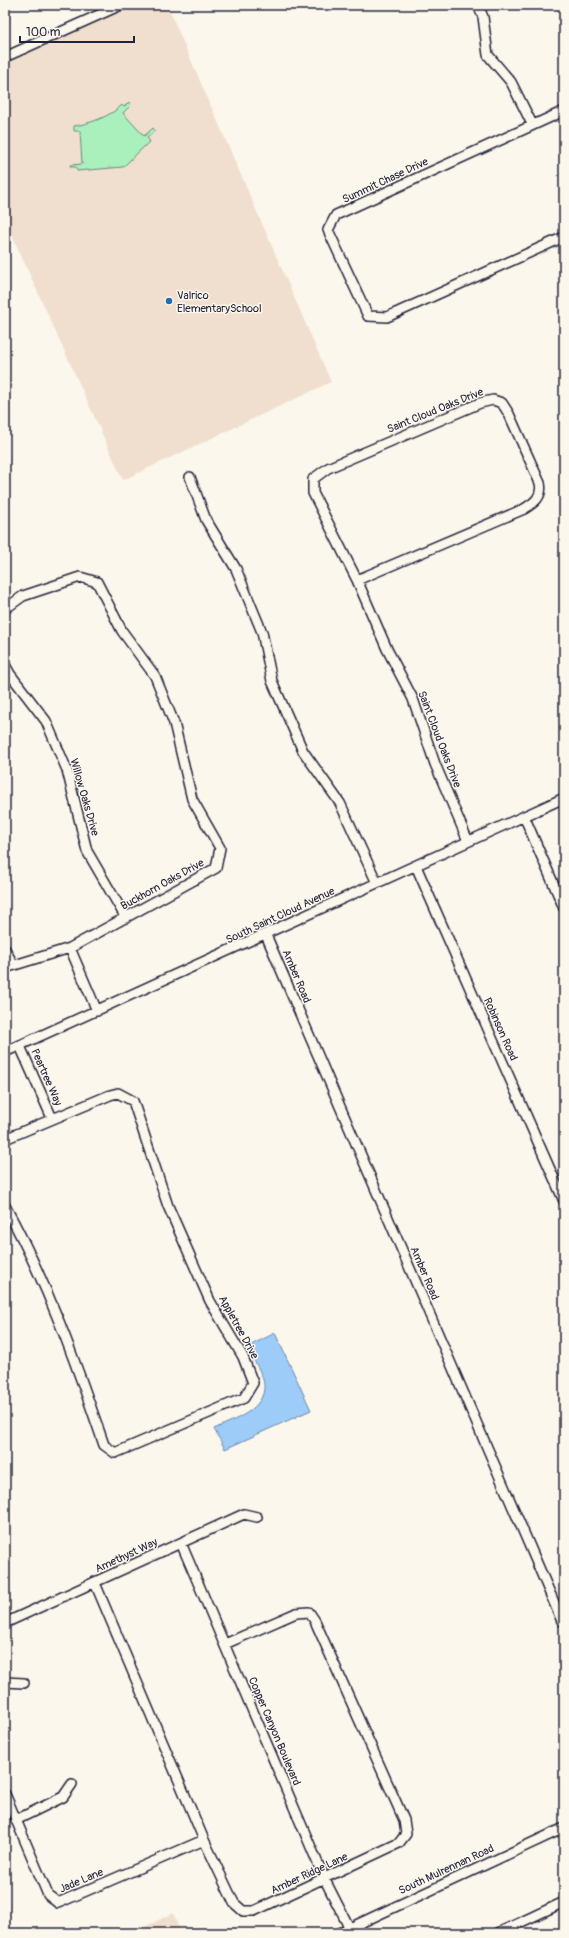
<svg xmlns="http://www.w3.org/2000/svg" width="569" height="1938" viewBox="0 0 569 1938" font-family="Pangolin,sans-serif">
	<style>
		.built { fill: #f0dfce }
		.green { fill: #aaf0bc; stroke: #66897c }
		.water { fill: #9cccf7; stroke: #6b88ac }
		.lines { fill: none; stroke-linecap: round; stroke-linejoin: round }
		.minor-casing { stroke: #22223b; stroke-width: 12 }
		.minor { stroke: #fbf7ec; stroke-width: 9 }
		.poi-dot { fill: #1f6fb2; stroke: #fbf7ec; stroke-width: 1.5 }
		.labels { text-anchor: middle; stroke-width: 3; stroke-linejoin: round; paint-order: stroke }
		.street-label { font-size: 11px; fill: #22223b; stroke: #fbf7ec }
		.poi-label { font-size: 11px; fill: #22223b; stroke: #fbf7ec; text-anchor: start }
	</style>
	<rect width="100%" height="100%" fill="#fbf7ec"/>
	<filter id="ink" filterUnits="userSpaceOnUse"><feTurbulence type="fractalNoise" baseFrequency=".025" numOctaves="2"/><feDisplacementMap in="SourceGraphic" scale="8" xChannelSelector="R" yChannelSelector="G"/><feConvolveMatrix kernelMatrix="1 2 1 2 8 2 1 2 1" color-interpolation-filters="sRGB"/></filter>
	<g filter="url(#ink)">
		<path class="built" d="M 130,5 L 167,5 L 331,382 L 123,480 L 5,220 L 5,63 Z
			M 173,1913 L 181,1933 L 132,1933 Z"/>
		<path class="green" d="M 129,102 L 131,105 L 123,113 L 144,136 L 153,128 L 155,131 L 147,138 L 150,141 L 123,167 L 77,171 L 76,167 L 71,167 L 70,165 L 82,164 L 80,131 L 74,131 L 74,126 C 89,124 111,116 122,105 L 124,107 Z"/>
		<path class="water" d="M 275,1333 L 311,1410 L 225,1449 L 214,1429 C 233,1420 266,1410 264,1384 C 263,1374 251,1356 247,1347 Z"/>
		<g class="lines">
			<defs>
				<path id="minor" d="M 478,5 L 483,17 L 488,55 L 511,82 L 532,124
					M 5,57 L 121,5
					M 564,111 L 336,215 L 328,230 L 368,316 L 387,317 L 564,237
					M 493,400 L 502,403 L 509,414 L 540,483 C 543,497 534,503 524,509 L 357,580 L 313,493 L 313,479 L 328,468 L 480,403 Z
					M 190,477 L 206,520 L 236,569 L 262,632 L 272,681 L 303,751 L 340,803 L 377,883
					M 357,580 L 387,649 L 413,699 L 435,764 L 468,841
					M 5,609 L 23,596 L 80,577 L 97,582 L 122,631 L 155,676 L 174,723 L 192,799 L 220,848 L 216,868 L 70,948 L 5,968
					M 5,665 L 10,674 L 46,721 L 67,770 L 87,851 L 126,918
					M 524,816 L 564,908
					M 416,866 L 564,1201
					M 266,935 L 562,1621
					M 70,948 L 97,1011
					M 5,949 L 13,965
					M 20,1046 L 52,1118
					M 5,1052 L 564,798
					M 5,1139 L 110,1095 L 118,1093 L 133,1101 L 168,1206 L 210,1301 L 243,1357 L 253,1383 L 244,1398 L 115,1453 L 104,1445 C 76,1363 47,1282 5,1206
					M 181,1543 L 325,1880 L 352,1933
					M 95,1583 L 204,1840 L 234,1903 L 243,1911 L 254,1911 L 399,1843 L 406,1834 L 404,1820 L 315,1621 L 309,1612 L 296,1613 L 225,1644
					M 5,1623 L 244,1514 L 257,1517
					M 5,1682 L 24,1683
					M 5,1794 L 48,1895 L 58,1903 L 204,1840
					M 16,1820 L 63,1797 L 72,1784
					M 339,1933 L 564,1828
					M 498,1933 L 564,1902"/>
			</defs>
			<use href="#minor" class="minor-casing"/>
			<use href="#minor" class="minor"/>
		</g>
	</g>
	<circle class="poi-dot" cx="169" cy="301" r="4"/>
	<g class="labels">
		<g class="street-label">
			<text transform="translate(385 180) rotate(-25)" y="4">Summit Chase Drive</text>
			<text transform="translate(435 410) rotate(-22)" y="4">Saint Cloud Oaks Drive</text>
			<text transform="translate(440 739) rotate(69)" y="4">Saint Cloud Oaks Drive</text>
			<text transform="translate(85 797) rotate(74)" y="4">Willow Oaks Drive</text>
			<text transform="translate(162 884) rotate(-29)" y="4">Buckhorn Oaks Drive</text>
			<text transform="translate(280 915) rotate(-25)" y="4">South Saint Cloud Avenue</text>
			<text transform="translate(297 976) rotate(67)" y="4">Amber Road</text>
			<text transform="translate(501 1029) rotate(66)" y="4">Robinson Road</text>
			<text transform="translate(47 1077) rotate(66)" y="4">Peartree Way</text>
			<text transform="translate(425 1273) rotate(67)" y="4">Amber Road</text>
			<text transform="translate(239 1327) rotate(61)" y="4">Appletree Drive</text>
			<text transform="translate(126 1555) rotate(-25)" y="4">Amethyst Way</text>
			<text transform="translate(275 1731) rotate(67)" y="4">Copper Canyon Boulevard</text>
			<text transform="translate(446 1869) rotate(-25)" y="4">South Mulrennan Road</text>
			<text transform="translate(309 1873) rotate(-25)" y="4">Amber Ridge Lane</text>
			<text transform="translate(81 1880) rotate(-23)" y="4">Jade Lane</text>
		</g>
		<g class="poi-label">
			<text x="177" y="299">Valrico<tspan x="177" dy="13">ElementarySchool</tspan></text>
		</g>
	</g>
	<rect width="569" height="1938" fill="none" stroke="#fbf7ec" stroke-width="20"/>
	<rect x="10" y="10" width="549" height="1918" fill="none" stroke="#22223b" stroke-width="1.5" filter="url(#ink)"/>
	<path d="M20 36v6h114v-6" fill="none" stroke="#22223b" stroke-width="2"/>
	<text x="26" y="36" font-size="12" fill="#22223b" stroke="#fbf7ec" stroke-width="3" paint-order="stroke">100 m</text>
</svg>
